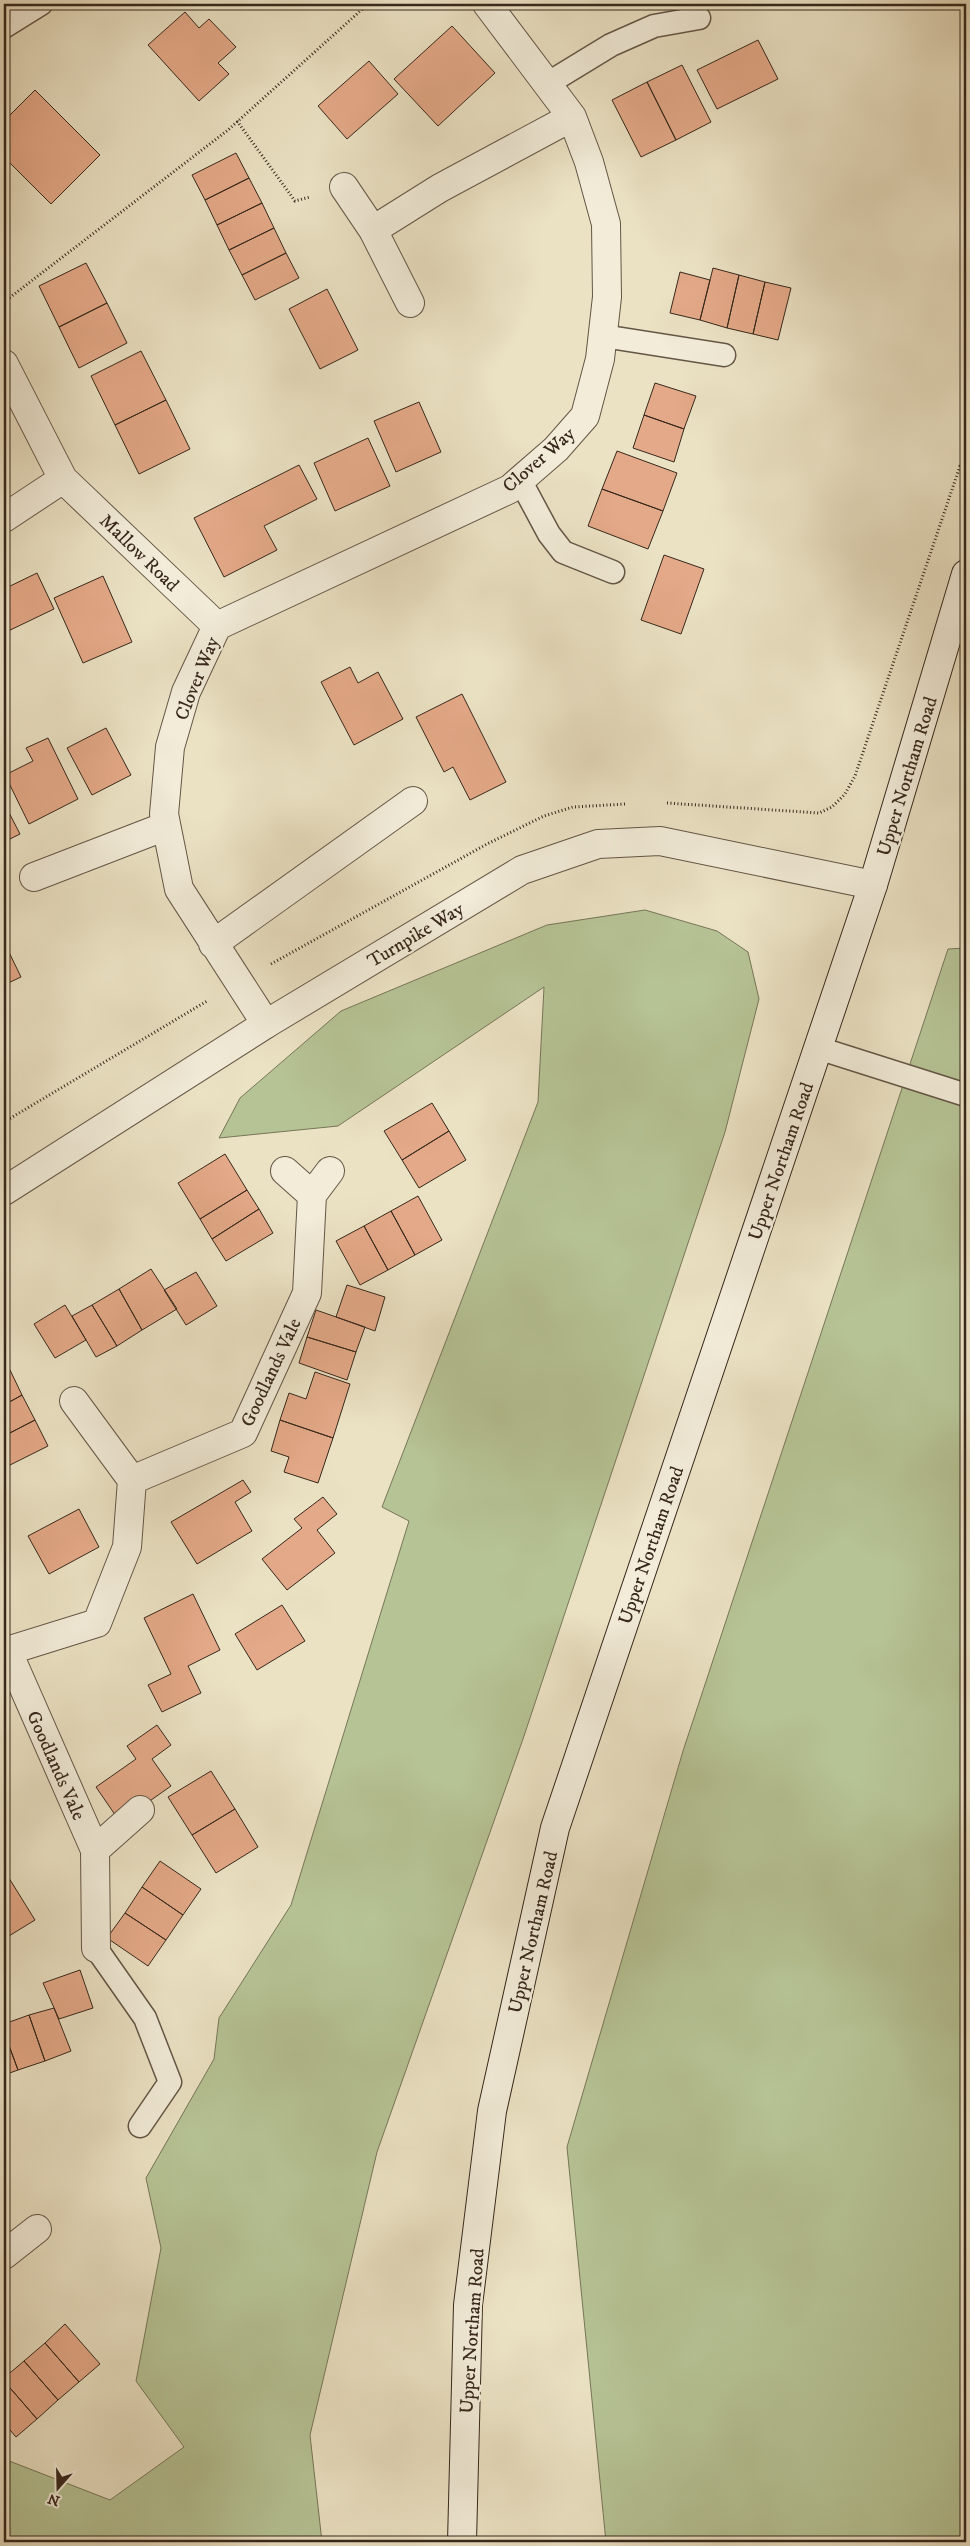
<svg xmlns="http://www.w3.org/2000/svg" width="970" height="2546" viewBox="0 0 970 2546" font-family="'IM FELL DW Pica',serif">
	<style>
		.green { fill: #b6c395; stroke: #767658 }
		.building { fill: #e4a988; stroke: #37281c }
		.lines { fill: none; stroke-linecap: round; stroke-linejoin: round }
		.service-casing { stroke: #645646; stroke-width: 25 }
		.minor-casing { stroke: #645646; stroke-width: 30 }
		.tertiary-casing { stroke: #645646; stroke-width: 30 }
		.secondary-casing { stroke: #37281c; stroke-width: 30 }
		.path { stroke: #37281c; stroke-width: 3; stroke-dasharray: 1 2.5; stroke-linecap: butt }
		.service { stroke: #f2ecd9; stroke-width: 22 }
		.minor { stroke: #f2ecd9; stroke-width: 28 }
		.tertiary { stroke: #f2ecd9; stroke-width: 28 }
		.secondary { stroke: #f2ecd9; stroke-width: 28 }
		.labels { text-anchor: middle; stroke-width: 4.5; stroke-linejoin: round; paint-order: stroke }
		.street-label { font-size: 19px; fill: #37281c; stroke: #f2ecd9 }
	</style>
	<rect width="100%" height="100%" fill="#ebe2c4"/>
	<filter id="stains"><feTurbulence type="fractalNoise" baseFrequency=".004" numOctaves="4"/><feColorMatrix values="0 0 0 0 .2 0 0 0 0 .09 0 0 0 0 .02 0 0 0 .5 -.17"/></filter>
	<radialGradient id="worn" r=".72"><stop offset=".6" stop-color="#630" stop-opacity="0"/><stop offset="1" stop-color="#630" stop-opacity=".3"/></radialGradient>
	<path class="green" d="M 645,910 L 717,931 L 748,952 L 759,999 L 725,1132 L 523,1739 L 377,2152 L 310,2435 L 322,2542 L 4,2542 L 4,2459 L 110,2500 L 184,2447 L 136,2381 L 161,2248 L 146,2178 L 214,2059 L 219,2018 L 291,1905 L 409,1521 L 382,1507 L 538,1102 L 544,987 L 338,1126 L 219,1138 L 240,1098 L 341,1011 L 547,925 Z
		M 966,948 L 966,2542 L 606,2542 L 567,2147 L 683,1751 L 948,949 Z"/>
	<path class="building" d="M 185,12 L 199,28 L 209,19 L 236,47 L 218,63 L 229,74 L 199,101 L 148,45 Z
		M 452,26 L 495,73 L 438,126 L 394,79 Z
		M 758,40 L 778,79 L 717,109 L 697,70 Z
		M 369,61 L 398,94 L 347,139 L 318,106 Z
		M 682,65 L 711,122 L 676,140 L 647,82 Z
		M 647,82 L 676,140 L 641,157 L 612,100 Z
		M 35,90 L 100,155 L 51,204 L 4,157 L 4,121 Z
		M 236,153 L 249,178 L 205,200 L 192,175 Z
		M 249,178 L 262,203 L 217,225 L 205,200 Z
		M 262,203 L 274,228 L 229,250 L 217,225 Z
		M 274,228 L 286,253 L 242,275 L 229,250 Z
		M 286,253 L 299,278 L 255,300 L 242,275 Z
		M 86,263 L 107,303 L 59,327 L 39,286 Z
		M 713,268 L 739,275 L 727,328 L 700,320 Z
		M 680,272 L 710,280 L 700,320 L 670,313 Z
		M 739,275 L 765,282 L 753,334 L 727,328 Z
		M 765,282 L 791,288 L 778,340 L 753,334 Z
		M 327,289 L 358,350 L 320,369 L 289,309 Z
		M 107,303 L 127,343 L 79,368 L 59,327 Z
		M 141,351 L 166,400 L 115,425 L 91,376 Z
		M 655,383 L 696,396 L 684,429 L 644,415 Z
		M 166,400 L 190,449 L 139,474 L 115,425 Z
		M 419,402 L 441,452 L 396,472 L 374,421 Z
		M 644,415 L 684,429 L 674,462 L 633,448 Z
		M 368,438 L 390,486 L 335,511 L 314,463 Z
		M 617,451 L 677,473 L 663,511 L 602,489 Z
		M 299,465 L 317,499 L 264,526 L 277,550 L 224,577 L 194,518 Z
		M 602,489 L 663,511 L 648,549 L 588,526 Z
		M 664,555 L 704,569 L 681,634 L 641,620 Z
		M 37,573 L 54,609 L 4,633 L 4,589 Z
		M 103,576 L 132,642 L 83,663 L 54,598 Z
		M 350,667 L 358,683 L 378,672 L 403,719 L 354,745 L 321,682 Z
		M 462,694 L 506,782 L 470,800 L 453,767 L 444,772 L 416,717 Z
		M 106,728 L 131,775 L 92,795 L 67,748 Z
		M 48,738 L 78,799 L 29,824 L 5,775 L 33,761 L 26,748 Z
		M 4,803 L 20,834 L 4,842 Z
		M 4,942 L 21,977 L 4,985 Z
		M 432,1103 L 449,1131 L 402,1160 L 384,1131 Z
		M 449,1131 L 466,1160 L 419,1188 L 402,1160 Z
		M 225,1154 L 247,1190 L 200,1219 L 178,1183 Z
		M 247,1190 L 259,1209 L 212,1239 L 200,1219 Z
		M 418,1196 L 442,1240 L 415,1255 L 391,1211 Z
		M 259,1209 L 273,1233 L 226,1261 L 212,1239 Z
		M 391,1211 L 415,1255 L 388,1270 L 364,1226 Z
		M 364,1226 L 388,1270 L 360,1285 L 336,1241 Z
		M 151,1269 L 177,1309 L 142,1330 L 119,1289 Z
		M 196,1272 L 217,1306 L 186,1325 L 164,1290 Z
		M 347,1285 L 385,1297 L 375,1331 L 336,1317 Z
		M 119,1289 L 142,1330 L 117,1346 L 92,1305 Z
		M 65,1305 L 86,1340 L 55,1358 L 34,1324 Z
		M 92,1305 L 117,1346 L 96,1357 L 72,1316 Z
		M 316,1310 L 365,1327 L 356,1352 L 307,1337 Z
		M 307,1337 L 356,1352 L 347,1380 L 299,1363 Z
		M 10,1370 L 22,1395 L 4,1405 L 4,1373 Z
		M 315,1372 L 350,1384 L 333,1438 L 280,1420 L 289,1393 L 306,1399 Z
		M 22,1395 L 35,1420 L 4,1436 L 4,1405 Z
		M 35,1420 L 48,1446 L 4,1468 L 4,1436 Z
		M 280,1420 L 333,1438 L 318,1483 L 284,1472 L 289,1457 L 271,1451 Z
		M 243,1480 L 251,1492 L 235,1502 L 252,1531 L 197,1564 L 171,1522 Z
		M 323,1497 L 337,1514 L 317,1530 L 335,1553 L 287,1590 L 262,1559 L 302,1528 L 294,1519 Z
		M 79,1509 L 99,1547 L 49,1574 L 28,1536 Z
		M 193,1594 L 220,1650 L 188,1666 L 201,1693 L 162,1712 L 148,1685 L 171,1674 L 144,1618 Z
		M 282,1605 L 305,1641 L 257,1670 L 235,1634 Z
		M 157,1725 L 171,1745 L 152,1759 L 171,1786 L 120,1822 L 96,1787 L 136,1759 L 127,1746 Z
		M 211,1771 L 235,1809 L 192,1835 L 168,1797 Z
		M 235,1809 L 258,1847 L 216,1873 L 192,1835 Z
		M 160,1861 L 201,1889 L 183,1915 L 142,1887 Z
		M 4,1870 L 35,1920 L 4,1939 Z
		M 142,1887 L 183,1915 L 166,1940 L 125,1913 Z
		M 125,1913 L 166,1940 L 148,1966 L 107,1938 Z
		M 80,1970 L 93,2008 L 59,2019 L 43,1983 Z
		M 54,2008 L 71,2051 L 45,2061 L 29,2015 Z
		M 29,2015 L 45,2061 L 18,2070 L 4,2032 L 4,2024 Z
		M 4,2032 L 18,2070 L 4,2075 Z
		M 65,2324 L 100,2364 L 79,2382 L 45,2343 Z
		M 45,2343 L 79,2382 L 58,2400 L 24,2361 Z
		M 24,2361 L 58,2400 L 37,2419 L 4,2381 L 4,2378 Z
		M 4,2381 L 37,2419 L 16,2437 L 4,2423 Z"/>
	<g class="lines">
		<defs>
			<path id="service" d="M 4,27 L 41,4
				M 547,84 L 611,45 L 654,26 L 699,18
				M 603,336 L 724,355
				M 520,480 L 549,534 L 563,552 L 613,572
				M 818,1048 L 966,1095
				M 96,1948 L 145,2018 L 170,2082 L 140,2126"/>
			<path id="minor" d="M 344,187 L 373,230 L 410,303
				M 373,230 L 440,188 L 572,117
				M 4,364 L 63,479 L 217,626
				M 4,518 L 63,479
				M 34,877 L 166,826
				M 213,944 L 413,801
				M 266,1024 L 179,889 L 164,814 L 170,747 L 186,692 L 217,626 L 510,489 L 556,449 L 585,416 L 600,359 L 607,297 L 606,224 L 589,162 L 572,117 L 487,4
				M 285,1171 L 312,1195
				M 132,1480 L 243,1433 L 307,1293 L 312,1195 L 330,1171
				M 4,1652 L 97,1623 L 127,1547 L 132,1480 L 74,1401
				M 8,1652 L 95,1850 L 96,1948
				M 95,1850 L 140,1810
				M 4,2255 L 37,2229"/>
			<path id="tertiary" d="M 4,1191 L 266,1024 L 522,870 L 598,844 L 660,841 L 873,885"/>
			<path id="secondary" d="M 462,2542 L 468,2305 L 492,2111 L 555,1828 L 873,885 L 966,574"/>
		</defs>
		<use href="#service" class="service-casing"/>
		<use href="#minor" class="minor-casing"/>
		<use href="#tertiary" class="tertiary-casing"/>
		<use href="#secondary" class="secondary-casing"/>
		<path class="path" d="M 237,121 L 295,201 L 310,197
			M 4,302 L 228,130 L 368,4
			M 667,803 L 819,813 L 832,807 L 845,794 L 855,776 L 960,466 L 966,464
			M 271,964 L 487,844 L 544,816 L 573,807 L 626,804
			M 4,1122 L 207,1001"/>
		<use href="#service" class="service"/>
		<use href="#minor" class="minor"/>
		<use href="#tertiary" class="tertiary"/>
		<use href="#secondary" class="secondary"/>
	</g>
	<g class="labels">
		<g class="street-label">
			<text transform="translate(538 459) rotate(-41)" y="7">Clover Way</text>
			<text transform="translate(140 552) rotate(44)" y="7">Mallow Road</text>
			<text transform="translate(196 678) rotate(-68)" y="7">Clover Way</text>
			<text transform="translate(906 776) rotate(-73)" y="7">Upper Northam Road</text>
			<text transform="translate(415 934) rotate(-31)" y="7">Turnpike Way</text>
			<text transform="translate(780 1161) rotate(-71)" y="7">Upper Northam Road</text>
			<text transform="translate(270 1372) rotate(-65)" y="7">Goodlands Vale</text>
			<text transform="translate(650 1545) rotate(-71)" y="7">Upper Northam Road</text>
			<text transform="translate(57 1765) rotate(66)" y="7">Goodlands Vale</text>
			<text transform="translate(532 1932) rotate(-77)" y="7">Upper Northam Road</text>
			<text transform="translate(471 2331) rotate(-86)" y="7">Upper Northam Road</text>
		</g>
	</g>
	<rect width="970" height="2546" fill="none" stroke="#ebe2c4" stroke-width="20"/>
	<rect x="5" y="5" width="960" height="2536" fill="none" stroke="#37281c" stroke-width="2.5"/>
	<rect x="10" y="10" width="950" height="2526" fill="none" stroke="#37281c"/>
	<g transform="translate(58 2488) rotate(200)" stroke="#f2ecd9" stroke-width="4" paint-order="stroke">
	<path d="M0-4L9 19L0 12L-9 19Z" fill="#37281c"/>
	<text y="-8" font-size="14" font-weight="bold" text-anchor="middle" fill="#37281c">N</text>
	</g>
	<rect width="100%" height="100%" filter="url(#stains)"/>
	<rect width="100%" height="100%" fill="url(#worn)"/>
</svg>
